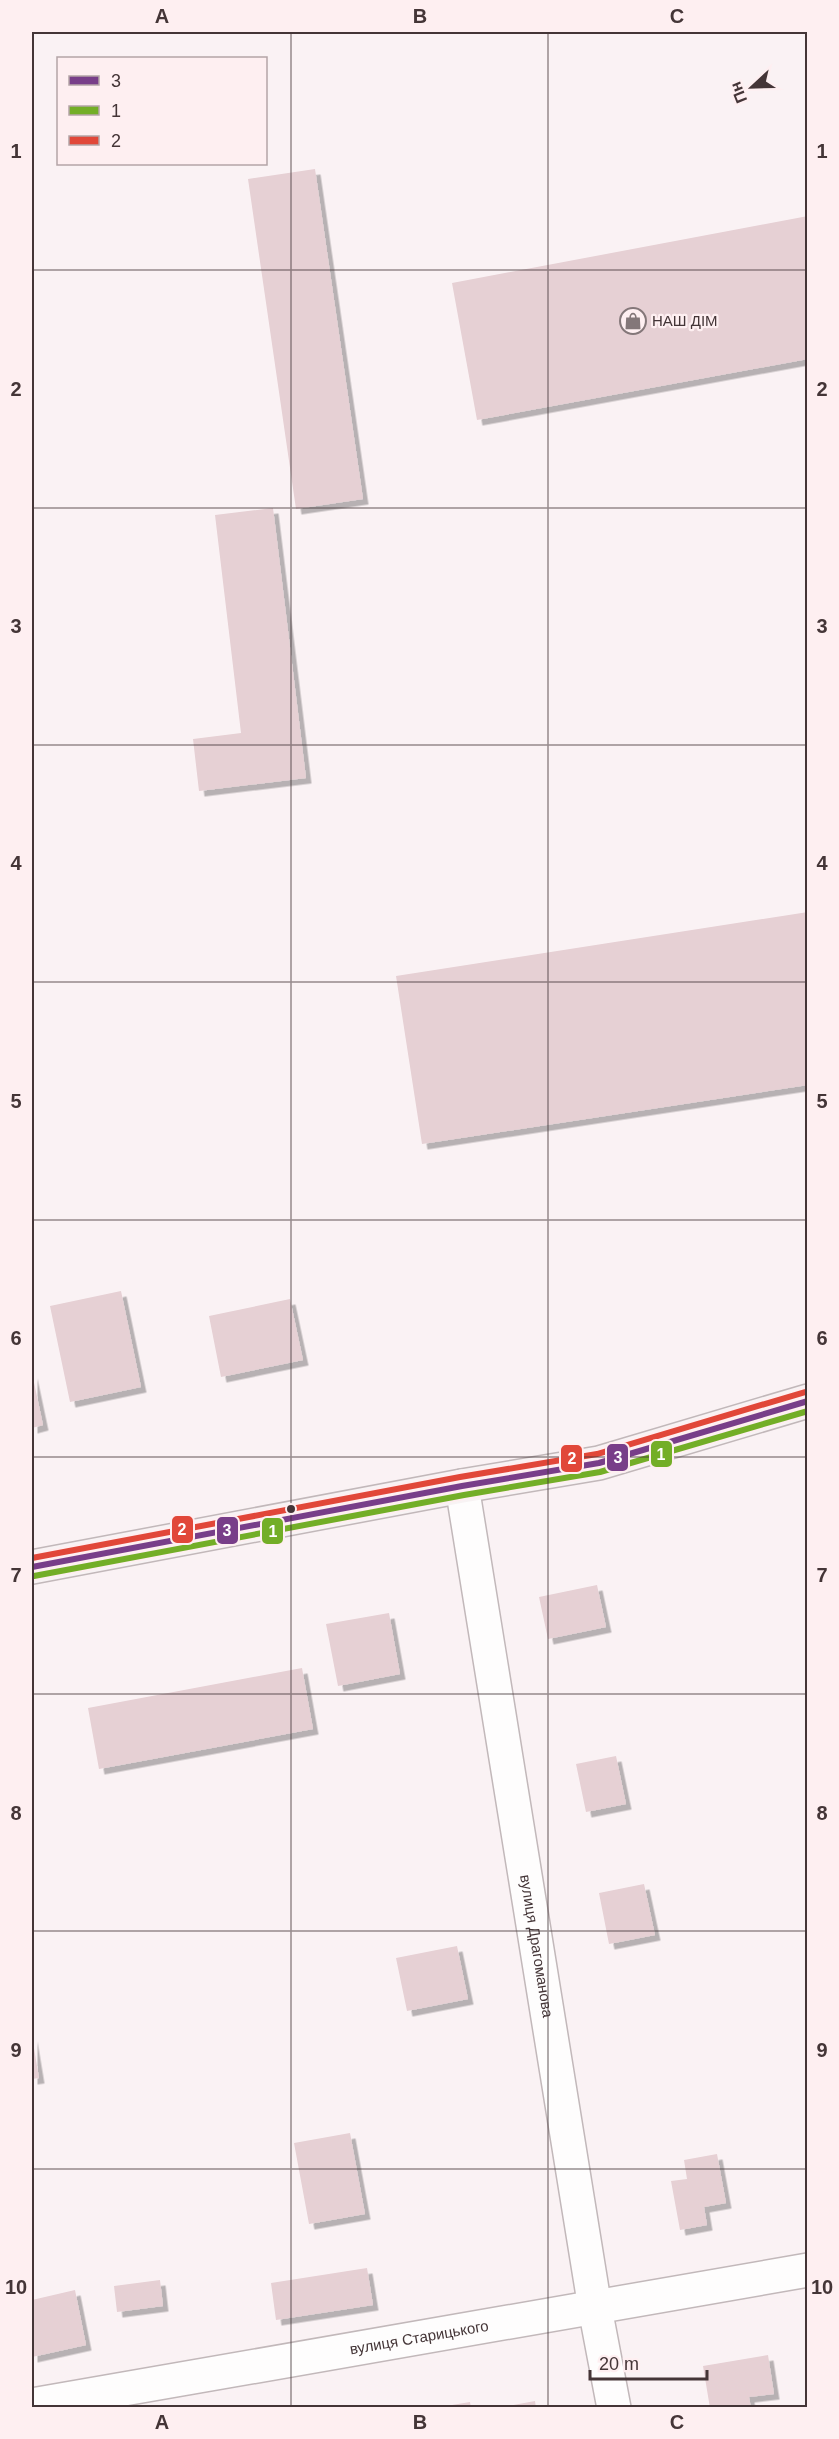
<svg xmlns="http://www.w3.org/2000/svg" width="839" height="2439" viewBox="0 0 839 2439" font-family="Arial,sans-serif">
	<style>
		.building { fill: #e6d0d4; filter: url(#shadow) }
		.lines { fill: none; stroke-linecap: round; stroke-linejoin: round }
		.street-casing { stroke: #c2b8ba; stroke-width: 36 }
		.secondary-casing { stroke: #c2b8ba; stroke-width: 36 }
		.street { stroke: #fefdfd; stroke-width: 33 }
		.secondary { stroke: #f8f3f4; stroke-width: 33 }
		.bus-1-casing { stroke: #feeff1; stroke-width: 10 }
		.bus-2-casing { stroke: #feeff1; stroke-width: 10 }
		.bus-3-casing { stroke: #feeff1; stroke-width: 10 }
		.bus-1 { stroke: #783e89; stroke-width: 6 }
		.bus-2 { stroke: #73ae27; stroke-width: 6 }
		.bus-3 { stroke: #e14739; stroke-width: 6 }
		.grid { fill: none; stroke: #443537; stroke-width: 1.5; stroke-opacity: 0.55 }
		.bus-dot { fill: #443537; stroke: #feeff1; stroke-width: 2 }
		.labels { text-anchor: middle; stroke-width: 4.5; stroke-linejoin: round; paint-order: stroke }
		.poi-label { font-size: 15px; fill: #443537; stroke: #feeff1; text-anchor: start }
		.street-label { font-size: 15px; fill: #443537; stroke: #feeff1 }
		.line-badge { stroke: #feeff1; stroke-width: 2 }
		.badge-label { font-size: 16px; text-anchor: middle; font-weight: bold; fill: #fff }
		.neatline { fill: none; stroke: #443537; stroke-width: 2 }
		.grid-label { font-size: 20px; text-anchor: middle; font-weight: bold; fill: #443537 }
	</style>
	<defs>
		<filter id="shadow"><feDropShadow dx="5.5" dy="5.5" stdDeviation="0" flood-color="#0004"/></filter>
	</defs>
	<rect width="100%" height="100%" fill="#faf2f4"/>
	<path class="building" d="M 315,169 L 363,499 L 296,509 L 248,179 Z
		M 808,216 L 808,359 L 477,420 L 452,283 Z
		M 273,508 L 306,778 L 199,791 L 193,739 L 241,733 L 215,515 Z
		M 808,912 L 808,1085 L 422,1144 L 396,976 Z
		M 121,1291 L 141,1387 L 70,1402 L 50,1306 Z
		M 290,1299 L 303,1360 L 221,1377 L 209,1316 Z
		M 32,1373 L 43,1425 L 32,1428 Z
		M 597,1585 L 606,1627 L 548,1639 L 539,1597 Z
		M 389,1613 L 400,1674 L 338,1686 L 326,1624 Z
		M 302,1668 L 313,1729 L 99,1769 L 88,1708 Z
		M 616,1756 L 626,1804 L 586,1812 L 576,1764 Z
		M 644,1884 L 655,1935 L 609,1944 L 599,1893 Z
		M 457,1946 L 468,1999 L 407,2011 L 396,1958 Z
		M 32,2036 L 39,2078 L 32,2079 Z
		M 350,2133 L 365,2214 L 309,2224 L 294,2143 Z
		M 717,2154 L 726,2203 L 704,2207 L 707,2225 L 680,2230 L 671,2181 L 687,2179 L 684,2160 Z
		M 367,2268 L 373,2305 L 276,2320 L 271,2283 Z
		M 160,2280 L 163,2306 L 117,2312 L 114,2286 Z
		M 75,2290 L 86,2345 L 32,2357 L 32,2300 Z
		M 768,2355 L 774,2394 L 749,2397 L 751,2408 L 710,2408 L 703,2366 Z
		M 535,2401 L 536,2408 L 508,2408 L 508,2406 Z
		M 470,2402 L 471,2408 L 446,2408 L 446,2406 Z"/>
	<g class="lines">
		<defs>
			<g id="street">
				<path id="s1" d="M 462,1486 L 595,2308 L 614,2408"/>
				<path id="s2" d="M 32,2405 L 808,2270"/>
			</g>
			<path id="secondary" d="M 32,1567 L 462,1486 L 599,1463 L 808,1401"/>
		</defs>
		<use href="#street" class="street-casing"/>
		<use href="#secondary" class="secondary-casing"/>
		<use href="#street" class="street"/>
		<use href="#secondary" class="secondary"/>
		<defs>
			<path id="bus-1" d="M 32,1567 L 462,1486 L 599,1463 L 808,1401"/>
			<path id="bus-2" d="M 34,1576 L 464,1495 L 600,1472 L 808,1411"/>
			<path id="bus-3" d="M 32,1558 L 460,1477 L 597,1454 L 805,1392"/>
		</defs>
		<use href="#bus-1" class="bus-1-casing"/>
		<use href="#bus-2" class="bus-2-casing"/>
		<use href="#bus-3" class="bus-3-casing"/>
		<use href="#bus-1" class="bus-1"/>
		<use href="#bus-2" class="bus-2"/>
		<use href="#bus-3" class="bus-3"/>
	</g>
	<path class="grid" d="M 291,32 L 291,2408M 548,32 L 548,2408M 32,270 L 808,270M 32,508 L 808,508M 32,745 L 808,745M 32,982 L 808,982M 32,1220 L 808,1220M 32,1457 L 808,1457M 32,1694 L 808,1694M 32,1931 L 808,1931M 32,2169 L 808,2169"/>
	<defs>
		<symbol id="shop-ring" viewBox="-11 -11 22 22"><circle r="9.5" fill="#feeff1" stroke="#847779" stroke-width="1.5"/><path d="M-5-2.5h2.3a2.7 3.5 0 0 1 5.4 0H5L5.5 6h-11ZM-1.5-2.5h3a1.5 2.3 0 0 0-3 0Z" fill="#847779"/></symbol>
	</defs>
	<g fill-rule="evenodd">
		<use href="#shop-ring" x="618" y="306" width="30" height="30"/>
	</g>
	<circle class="bus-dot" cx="291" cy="1509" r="5"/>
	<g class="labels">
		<g class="poi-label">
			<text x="652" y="326">НАШ ДІМ</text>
		</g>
		<g class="street-label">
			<text dy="5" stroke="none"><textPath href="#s1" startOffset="466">вулиця Драгоманова</textPath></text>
			<text dy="5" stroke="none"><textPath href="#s2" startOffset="393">вулиця Старицького</textPath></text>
		</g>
	</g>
	<g class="line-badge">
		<rect x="650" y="1440" width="23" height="28" rx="6" fill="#73ae27"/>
		<rect x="606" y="1443" width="23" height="29" rx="6" fill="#783e89"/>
		<rect x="560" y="1444" width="23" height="29" rx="6" fill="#e14739"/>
		<rect x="171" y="1515" width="23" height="29" rx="6" fill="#e14739"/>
		<rect x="216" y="1516" width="23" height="29" rx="6" fill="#783e89"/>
		<rect x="261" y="1517" width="23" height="28" rx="6" fill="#73ae27"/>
	</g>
	<g class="badge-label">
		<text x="661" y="1460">1</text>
		<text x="618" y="1463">3</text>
		<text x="572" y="1464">2</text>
		<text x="182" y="1535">2</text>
		<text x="227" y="1536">3</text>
		<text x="273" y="1537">1</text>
	</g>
	<rect width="839" height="2439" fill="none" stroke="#feeff1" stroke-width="66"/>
	<rect x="57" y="57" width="210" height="108" fill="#feeff1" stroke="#b4a5a7" stroke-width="1.5"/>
	<rect x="69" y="76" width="30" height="9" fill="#783e89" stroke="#b4a5a7" stroke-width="1.5"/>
	<text x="111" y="87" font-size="18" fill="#443537">3</text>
	<rect x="69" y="106" width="30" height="9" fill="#73ae27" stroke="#b4a5a7" stroke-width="1.5"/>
	<text x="111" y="117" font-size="18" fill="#443537">1</text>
	<rect x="69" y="136" width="30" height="9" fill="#e14739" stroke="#b4a5a7" stroke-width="1.5"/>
	<text x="111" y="147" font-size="18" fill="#443537">2</text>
	<g transform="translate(752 87) rotate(248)" stroke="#feeff1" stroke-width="4.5" paint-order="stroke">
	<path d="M0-4.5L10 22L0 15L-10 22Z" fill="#443537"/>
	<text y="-9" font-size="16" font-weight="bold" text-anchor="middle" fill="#443537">Пн</text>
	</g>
	<path d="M590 2370v9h117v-9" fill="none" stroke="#443537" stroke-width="3"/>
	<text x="599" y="2370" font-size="18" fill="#443537" stroke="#feeff1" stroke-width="4.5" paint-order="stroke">20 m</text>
	<rect x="33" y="33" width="773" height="2373" class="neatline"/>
	<g class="grid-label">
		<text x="162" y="23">A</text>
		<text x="420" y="23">B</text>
		<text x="677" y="23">C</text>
		<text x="16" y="158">1</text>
		<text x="822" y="158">1</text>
		<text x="16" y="396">2</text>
		<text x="822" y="396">2</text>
		<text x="16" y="633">3</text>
		<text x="822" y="633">3</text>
		<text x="16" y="870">4</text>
		<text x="822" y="870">4</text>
		<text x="16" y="1108">5</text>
		<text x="822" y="1108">5</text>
		<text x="16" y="1345">6</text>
		<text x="822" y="1345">6</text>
		<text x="16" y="1582">7</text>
		<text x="822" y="1582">7</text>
		<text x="16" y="1820">8</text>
		<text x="822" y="1820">8</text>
		<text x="16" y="2057">9</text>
		<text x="822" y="2057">9</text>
		<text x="16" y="2294">10</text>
		<text x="822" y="2294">10</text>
		<text x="162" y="2429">A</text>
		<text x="420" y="2429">B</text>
		<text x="677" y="2429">C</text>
	</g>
</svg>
